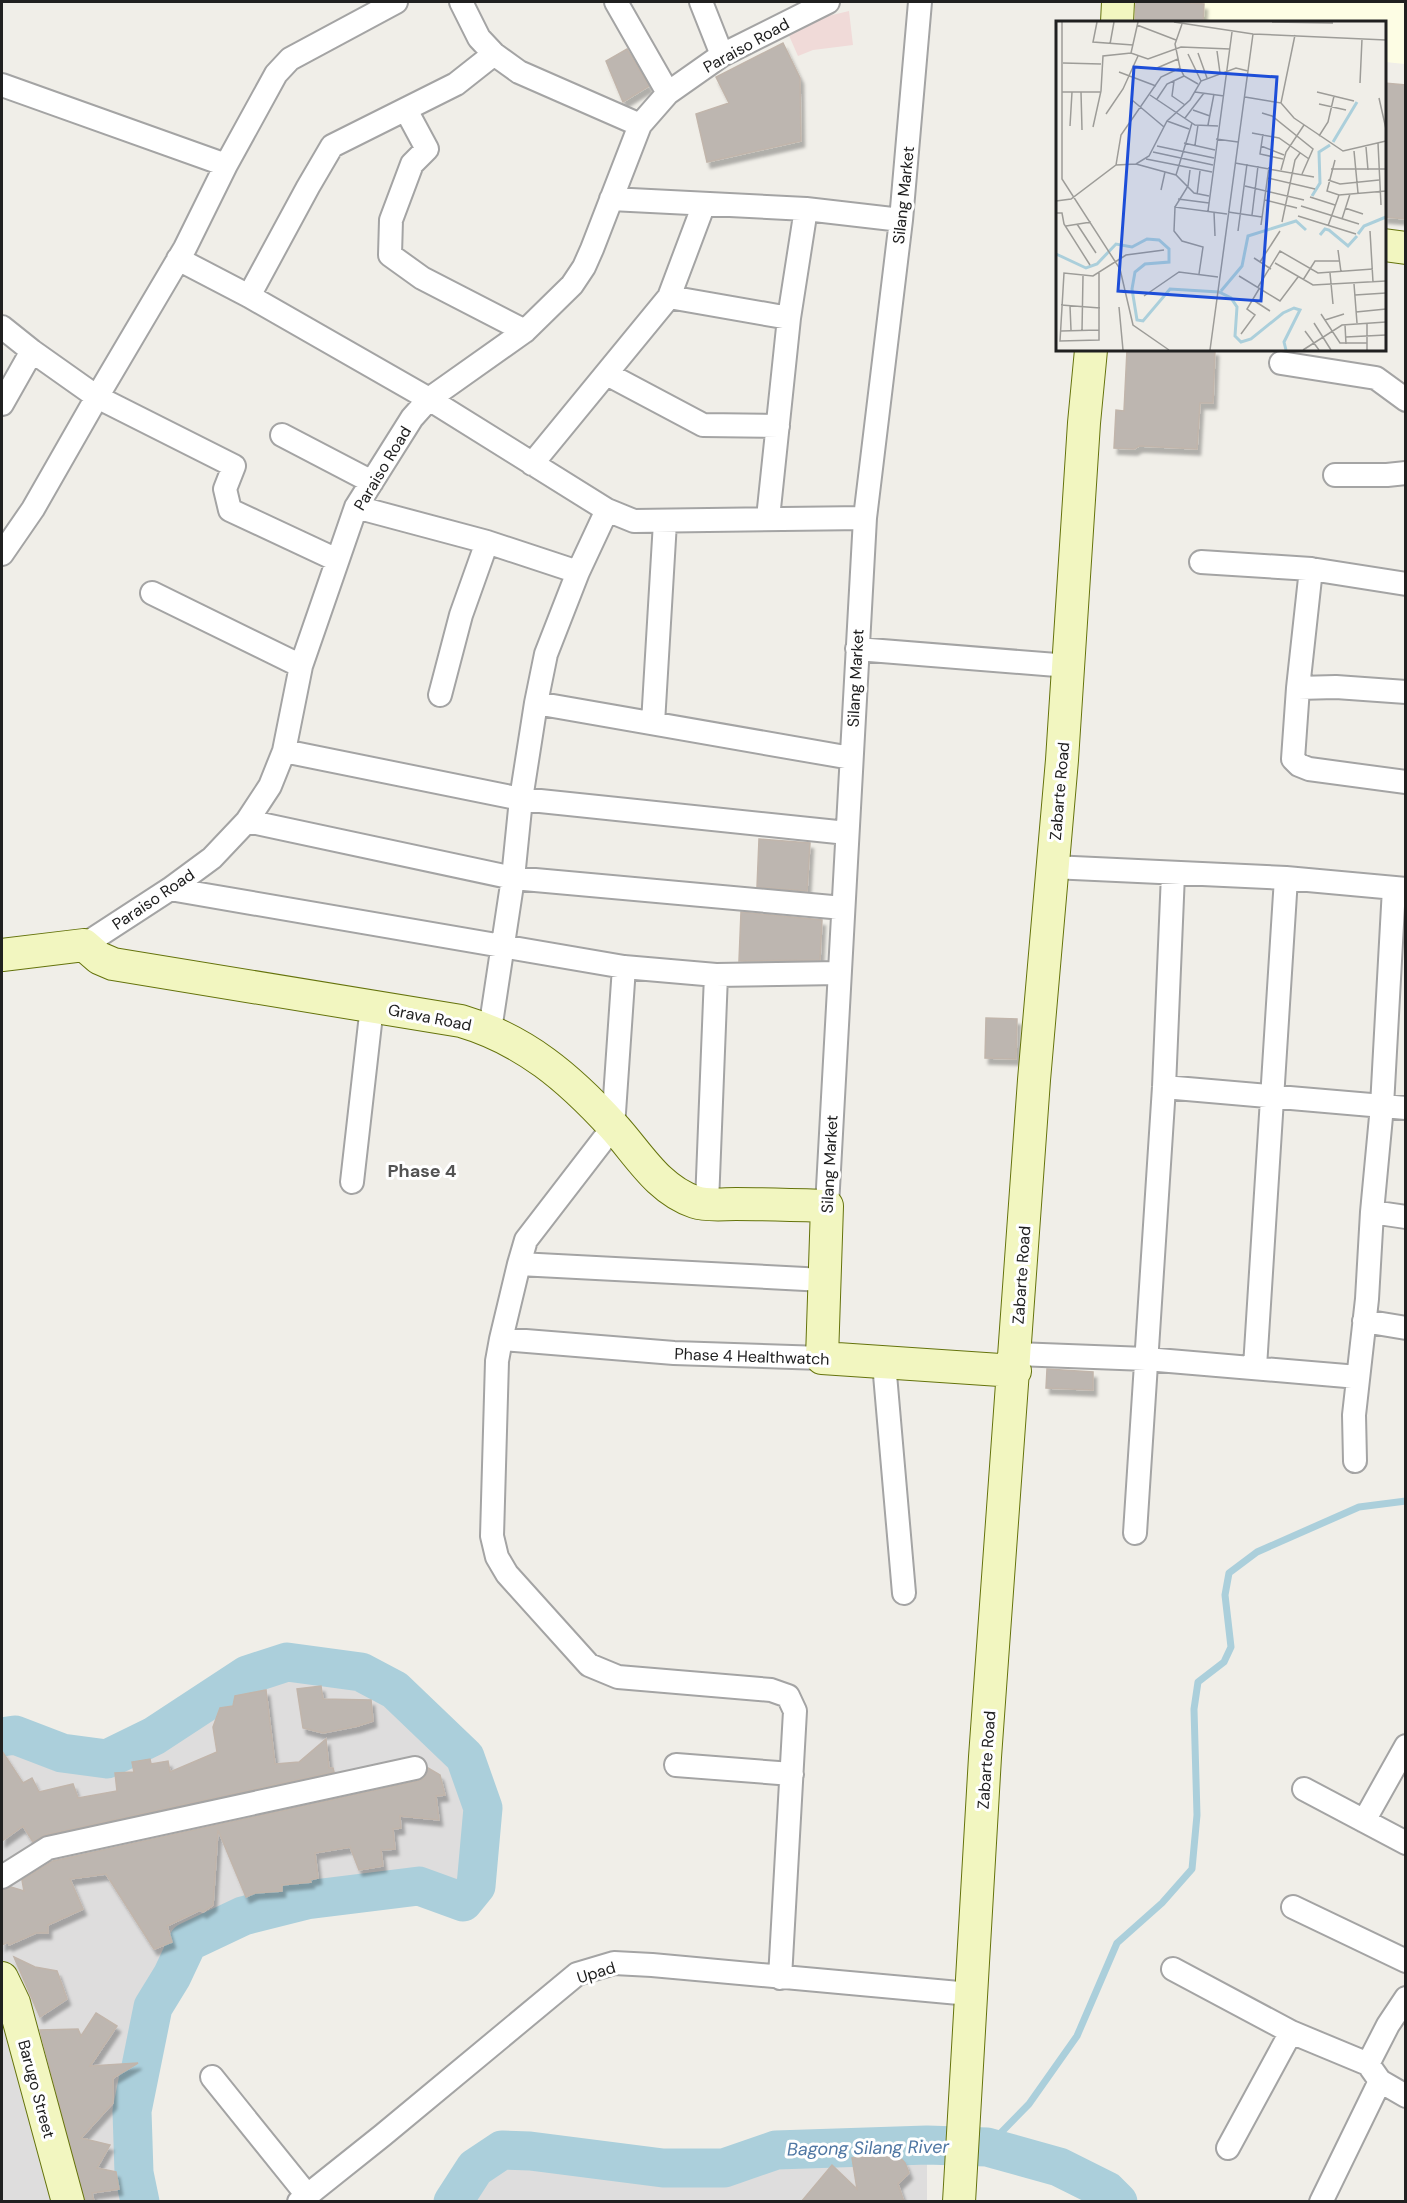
<svg xmlns="http://www.w3.org/2000/svg" width="1407" height="2203" viewBox="0 0 1407 2203" font-family="'DM Sans',sans-serif">
	<style>
		.residential { fill: #dedddd }
		.commercial { fill: #f0dad8 }
		.education { fill: #fdfde4 }
		.lines { fill: none; stroke-linecap: round; stroke-linejoin: round }
		.stream { stroke: #abcfdb; stroke-width: 7 }
		.river { stroke: #abcfdb; stroke-width: 39 }
		.building { fill: #bdb6b0; stroke: #c1b5ab; stroke-width: 1.5; filter: url(#shadow) }
		.street-casing { stroke: #a4a4a4; stroke-width: 26 }
		.secondary-casing { stroke: #65730c; stroke-width: 34 }
		.street { stroke: #fff; stroke-width: 22 }
		.secondary { stroke: #f2f6c0; stroke-width: 32 }
		.labels { text-anchor: middle; stroke-width: 6; stroke-linejoin: round; paint-order: stroke }
		.street-label { font-size: 16px; fill: #202020; stroke: #fff }
		.neighbourhood-label { font-size: 18px; font-weight: bold; fill: #535353; stroke: #fff }
		.water-label { font-size: 18px; font-style: italic; fill: #4f77a3; stroke: #fff }
		.inset-river { fill: none; stroke: #abcfdb; stroke-width: 3 }
		.inset-road { fill: none; stroke: #9d9c98; stroke-width: 1.5 }
		.view { fill: #1d4ed8; fill-opacity: 0.15; stroke: #1d4ed8; stroke-width: 3 }
		.inset-edge { fill: none; stroke: #202020; stroke-width: 3 }
	</style>
	<defs>
		<filter id="shadow"><feDropShadow dx="3.5" dy="6" stdDeviation="1.5" flood-color="#0004"/></filter>
	</defs>
	<rect width="100%" height="100%" fill="#f0eee8"/>
	<path class="residential" d="M 287,1662 L 361,1672 L 395,1690 L 465,1757 L 479,1846 L 463,1902 L 306,1900 L 188,1942 L 132,2111 L 149,2201 L 2,2202 L 2,1737 L 15,1735 L 62,1753 L 107,1759 L 154,1736 L 247,1675 Z
		M 927,2145 L 927,2201 L 451,2202 L 475,2168 L 633,2165 L 663,2168 L 776,2150 Z"/>
	<path class="commercial" d="M 849,11 L 853,45 L 813,50 L 798,56 L 787,31 L 811,20 Z"/>
	<path class="education" d="M 1131,2 L 1405,2 L 1405,64 L 1385,62 L 1384,22 L 1130,22 Z"/>
	<g class="lines">
		<path class="stream" d="M 987,2147 L 1029,2104 L 1077,2036 L 1117,1943 L 1162,1903 L 1192,1869 L 1197,1815 L 1194,1709 L 1198,1682 L 1224,1662 L 1231,1647 L 1225,1595 L 1229,1573 L 1257,1552 L 1359,1507 L 1406,1501"/>
		<path class="river" d="M 2,1737 L 15,1735 L 62,1753 L 107,1759 L 154,1736 L 247,1675 L 287,1662 L 361,1672 L 395,1690 L 465,1757 L 483,1808 L 476,1886 L 463,1902 L 419,1886 L 306,1900 L 243,1916 L 188,1942 L 172,1976 L 153,2007 L 132,2111 L 134,2173 L 140,2202
			M 453,2202 L 475,2168 L 502,2150 L 530,2151 L 663,2168 L 724,2168 L 776,2150 L 927,2145 L 987,2147 L 1059,2167 L 1107,2191 L 1118,2202"/>
	</g>
	<path class="building" d="M 1136,2 L 1177,2 L 1204,4 L 1203,22 L 1135,22 Z
		M 783,43 L 800,78 L 801,141 L 707,162 L 696,114 L 729,103 L 716,77 Z
		M 627,49 L 649,86 L 623,102 L 606,61 Z
		M 1384,83 L 1406,85 L 1406,219 L 1384,217 Z
		M 1127,350 L 1215,350 L 1213,403 L 1200,403 L 1197,449 L 1139,446 L 1134,449 L 1114,448 L 1116,410 L 1124,411 Z
		M 759,839 L 810,843 L 807,891 L 757,887 Z
		M 741,912 L 822,920 L 820,960 L 739,961 Z
		M 986,1018 L 1017,1019 L 1016,1059 L 985,1058 Z
		M 1047,1369 L 1093,1372 L 1093,1390 L 1046,1388 Z
		M 321,1686 L 323,1699 L 371,1700 L 373,1721 L 358,1726 L 323,1733 L 303,1728 L 297,1689 Z
		M 266,1690 L 275,1764 L 299,1762 L 326,1739 L 329,1768 L 333,1768 L 334,1772 L 45,1835 L 33,1842 L 23,1826 L 2,1841 L 2,1751 L 23,1783 L 32,1778 L 39,1792 L 73,1784 L 78,1798 L 117,1791 L 115,1773 L 134,1772 L 132,1762 L 150,1759 L 151,1764 L 168,1761 L 170,1772 L 217,1752 L 213,1727 L 220,1708 L 233,1706 L 235,1696 Z
		M 428,1768 L 440,1775 L 445,1795 L 436,1796 L 439,1820 L 400,1816 L 401,1828 L 393,1829 L 395,1849 L 381,1850 L 383,1866 L 359,1870 L 350,1847 L 315,1853 L 318,1878 L 310,1880 L 311,1882 L 282,1885 L 282,1891 L 255,1893 L 246,1897 L 218,1830 L 213,1905 L 203,1912 L 200,1910 L 167,1926 L 172,1942 L 154,1949 L 106,1874 L 70,1879 L 83,1909 L 48,1925 L 48,1933 L 36,1933 L 9,1945 L 8,1942 L 2,1945 L 2,1890 L 11,1887 L 24,1891 L 22,1880 L 53,1861 L 418,1781 L 424,1778 Z
		M 14,1957 L 35,1967 L 57,1971 L 67,1999 L 40,2017 Z
		M 96,2013 L 117,2026 L 90,2066 L 138,2063 L 113,2078 L 113,2103 L 81,2138 L 110,2145 L 97,2168 L 116,2172 L 119,2189 L 92,2193 L 94,2202 L 85,2202 L 40,2030 L 78,2029 L 81,2036 Z
		M 895,2152 L 905,2163 L 909,2173 L 898,2184 L 904,2202 L 801,2202 L 832,2165 L 857,2189 L 852,2158 Z"/>
	<g class="lines">
		<defs>
			<path id="street" d="M 461,2 L 479,38 L 494,54 L 519,72 L 640,125
				M 616,2 L 668,93
				M 701,2 L 722,55
				M 2,85 L 226,165
				M 406,110 L 427,149 L 412,164 L 391,220 L 390,255 L 422,278 L 525,331
				M 611,199 L 806,209 L 901,220
				M 178,259 L 249,296 L 429,399 L 607,510 L 634,521 L 865,518
				M 249,296 L 308,187 L 332,146 L 456,84 L 494,54
				M 669,297 L 789,318
				M 2,327 L 32,351 L 97,397 L 234,466 L 225,489 L 230,510 L 337,560
				M 1281,363 L 1376,378 L 1406,400
				M 607,374 L 703,425 L 778,426
				M 2,404 L 32,351
				M 282,435 L 372,482
				M 532,464 L 669,297 L 704,204
				M 1335,475 L 1387,475 L 1406,473
				M 356,507 L 487,542 L 578,572
				M 768,518 L 789,318 L 806,209
				M 2,554 L 33,509 L 97,397 L 185,248 L 226,165 L 276,74 L 290,59 L 396,2
				M 1201,562 L 1311,569 L 1406,584
				M 1311,569 L 1298,688 L 1293,759 L 1299,765 L 1309,769 L 1406,782
				M 152,593 L 301,666
				M 857,649 L 1069,666
				M 1298,688 L 1336,687 L 1406,692
				M 440,695 L 461,615 L 487,542
				M 536,703 L 851,758
				M 653,723 L 665,522
				M 284,751 L 521,799 L 847,833
				M 247,821 L 513,878 L 843,908
				M 1052,867 L 1286,878 L 1406,889
				M 170,889 L 624,967 L 716,975 L 839,973
				M 84,945 L 170,889 L 212,858 L 247,821 L 270,786 L 284,751 L 301,666 L 356,507 L 412,418 L 429,399 L 525,331 L 572,285 L 584,267 L 592,249 L 640,125 L 668,93 L 722,55 L 828,2
				M 490,1030 L 513,878 L 521,799 L 536,703 L 546,654 L 578,572 L 607,510
				M 1164,1087 L 1406,1108
				M 352,1182 L 372,1006
				M 707,1203 L 716,975
				M 827,1206 L 865,518 L 901,220 L 920,2
				M 1372,1212 L 1406,1217
				M 519,1264 L 824,1280
				M 1364,1321 L 1406,1328
				M 501,1339 L 519,1264 L 526,1240 L 613,1127 L 624,967
				M 1016,1354 L 1146,1359 L 1358,1377
				M 884,1363 L 904,1593
				M 1255,1367 L 1286,878
				M 1355,1461 L 1354,1415 L 1367,1299 L 1372,1212 L 1382,1106 L 1394,888
				M 1135,1533 L 1164,1087 L 1173,874
				M 676,1765 L 792,1774
				M 1304,1789 L 1406,1843
				M 1364,1821 L 1406,1746
				M 2,1877 L 48,1848 L 415,1768
				M 1293,1907 L 1406,1961
				M 1173,1969 L 1291,2032 L 1368,2064 L 1380,2081 L 1406,2096
				M 780,1978 L 795,1711 L 788,1696 L 771,1690 L 618,1677 L 589,1665 L 507,1574 L 497,1557 L 492,1536 L 497,1361 L 501,1339 L 674,1353 L 822,1358
				M 1368,2064 L 1388,2025 L 1406,1998
				M 212,2077 L 307,2195
				M 1228,2148 L 1291,2032
				M 299,2202 L 383,2135 L 577,1974 L 614,1963 L 652,1965 L 970,1994
				M 1321,2202 L 1380,2081"/>
			<path id="secondary" d="M 1117,22 L 1118,2
				M 1384,245 L 1406,248
				M 2,955 L 84,945 L 99,958 L 113,964 L 461,1021 C 525,1040 569,1078 613,1126 C 638,1153 657,1189 695,1202 C 707,1206 723,1204 736,1204 C 766,1204 796,1205 827,1206 L 822,1358 L 1015,1371
				M 2,1978 L 14,2003 L 68,2202
				M 959,2202 L 985,1757 L 1034,1080 L 1062,760 L 1084,423 L 1091,350"/>
		</defs>
		<use href="#street" class="street-casing"/>
		<use href="#secondary" class="secondary-casing"/>
		<use href="#street" class="street"/>
		<use href="#secondary" class="secondary"/>
	</g>
	<g class="labels">
		<g class="street-label">
			<text transform="translate(746 45) rotate(-29)" y="6">Paraiso Road</text>
			<text transform="translate(903 195) rotate(-84)" y="6">Silang Market</text>
			<text transform="translate(382 468) rotate(-59)" y="6">Paraiso Road</text>
			<text transform="translate(855 678) rotate(-87)" y="6">Silang Market</text>
			<text transform="translate(1059 791) rotate(-85)" y="6">Zabarte Road</text>
			<text transform="translate(153 899) rotate(-34)" y="6">Paraiso Road</text>
			<text transform="translate(430 1017) rotate(11)" y="6">Grava Road</text>
			<text transform="translate(829 1164) rotate(-87)" y="6">Silang Market</text>
			<text transform="translate(1021 1275) rotate(-86)" y="6">Zabarte Road</text>
			<text transform="translate(752 1356) rotate(2)" y="6">Phase 4 Healthwatch</text>
			<text transform="translate(986 1760) rotate(-86)" y="6">Zabarte Road</text>
			<text transform="translate(596 1972) rotate(-17)" y="6">Upad</text>
			<text transform="translate(37 2089) rotate(75)" y="6">Barugo Street</text>
		</g>
		<g class="neighbourhood-label">
			<text x="422" y="1177">Phase 4</text>
		</g>
		<g class="water-label">
			<text transform="translate(868 2148) rotate(-1)" y="6">Bagong Silang River</text>
		</g>
	</g>
	<g transform="translate(1056 21)">
		<rect width="330" height="330" fill="#f0eee8"/>
		<path class="inset-river" d="M 277,121 L 301,81M 256,175 L 264,162 L 263,131 L 274,124M 302,213 L 308,205 L 330,196M 264,214 L 269,208 L 273,209 L 292,225 L 301,215M 0,233 L 30,247 L 41,243 L 60,223 L 76,226 L 91,218 L 103,219 L 113,228 L 113,241 L 89,243 L 79,251 L 76,268 L 81,299 L 87,300 L 114,268 L 163,271 L 175,277 L 181,286 L 179,315 L 185,321 L 195,318 L 227,292 L 238,287 L 244,289 L 228,321 L 230,329M 165,270 L 186,245 L 192,215 L 240,200 L 250,209"/>
		<path class="inset-road" d="M 6,1 L 6,158 L 64,248 L 77,304 L 113,329M 41,1 L 37,21 L 77,24M 118,1 L 197,13 L 330,19M 216,1 L 277,2M 126,3 L 119,23 L 124,47 L 128,55 L 142,63M 81,4 L 120,19M 54,23 L 58,1M 161,30 L 164,52M 75,32 L 82,1M 142,32 L 151,57M 132,33 L 145,60M 7,42 L 45,43M 101,47 L 122,38M 63,51 L 100,65M 118,60 L 116,75 L 129,84M 304,62 L 306,18M 6,71 L 44,71M 25,71 L 26,109M 139,71 L 168,75M 261,71 L 298,80M 94,74 L 139,104 L 162,105M 189,76 L 225,82 L 239,14M 323,77 L 330,108M 101,78 L 111,63 L 128,55M 76,79 L 108,106M 225,82 L 238,97 L 287,130 L 330,120M 263,83 L 290,89M 137,89 L 154,95M 206,92 L 216,95 L 257,128 L 246,153M 50,93 L 67,68 L 82,35M 129,97 L 148,72M 111,100 L 133,108M 152,104 L 158,73M 14,105 L 16,71M 37,106 L 45,70 L 47,35 L 75,32 L 92,38 L 125,26 L 174,28M 196,112 L 223,117 L 253,138M 207,113 L 204,133 L 227,138M 263,115 L 272,101 L 278,75M 160,118 L 182,121M 128,122 L 159,129M 322,122 L 325,184M 139,124 L 142,104M 101,125 L 158,137M 205,125 L 228,134M 310,126 L 312,149M 298,130 L 302,172M 97,131 L 157,144M 90,138 L 156,151M 279,139 L 271,170 L 283,174 L 330,170M 179,142 L 258,156M 80,143 L 120,154 L 138,172 L 153,175M 60,144 L 65,114 L 105,56 L 124,47M 275,148 L 330,148M 225,149 L 230,131 L 248,104M 120,154 L 136,102M 212,157 L 259,168M 272,159 L 284,163 L 323,159M 189,165 L 248,179M 105,169 L 109,151M 141,174 L 144,150M 254,176 L 279,184M 122,178 L 153,182M 209,179 L 241,187M 0,180 L 15,178 L 60,144 L 80,143 L 93,135 L 111,100 L 134,79 L 145,60 L 180,47 L 192,50M 245,185 L 303,203M 119,186 L 132,165 L 134,149M 289,187 L 307,193M 152,190 L 176,11M 158,191 L 159,215M 172,191 L 206,196M 0,192 L 6,192 L 8,203 L 34,244M 196,194 L 202,145M 242,195 L 300,213M 286,198 L 294,173M 226,201 L 239,139 L 244,132M 21,203 L 40,232M 205,204 L 213,146M 10,205 L 35,201M 272,205 L 283,174M 182,210 L 191,143M 314,210 L 317,261M 282,229 L 285,251M 198,237 L 215,248M 204,241 L 224,210M 219,242 L 257,264 L 330,260M 43,252 L 43,319 L 4,320 L 8,252 L 37,255 L 70,234 L 108,229M 274,252 L 277,283M 143,253 L 147,226 L 126,220 L 118,210 L 119,186 L 171,193M 183,255 L 224,280 L 242,256M 247,259 L 259,240 L 283,240M 298,263 L 301,302M 202,266 L 224,230 L 262,252 L 317,248M 299,274 L 330,272M 88,275 L 123,251 L 162,256M 197,279 L 214,290M 5,284 L 44,287M 14,285 L 15,309M 63,286 L 67,329M 300,291 L 330,288M 265,293 L 284,322 L 311,322M 269,299 L 288,293M 258,302 L 275,329M 289,304 L 290,323M 5,310 L 43,309M 26,310 L 27,255M 249,310 L 263,329M 185,313 L 199,294 L 191,288 L 203,268M 290,316 L 330,314M 154,329 L 197,13M 247,329 L 286,304 L 330,301M 311,329 L 311,302"/>
		<path class="view" d="M 78,46 L 221,56 L 205,280 L 62,270 Z"/>
		<rect width="330" height="330" class="inset-edge"/>
	</g>
	<rect width="1407" height="2203" fill="none" stroke="#202020" stroke-width="6"/>
</svg>
